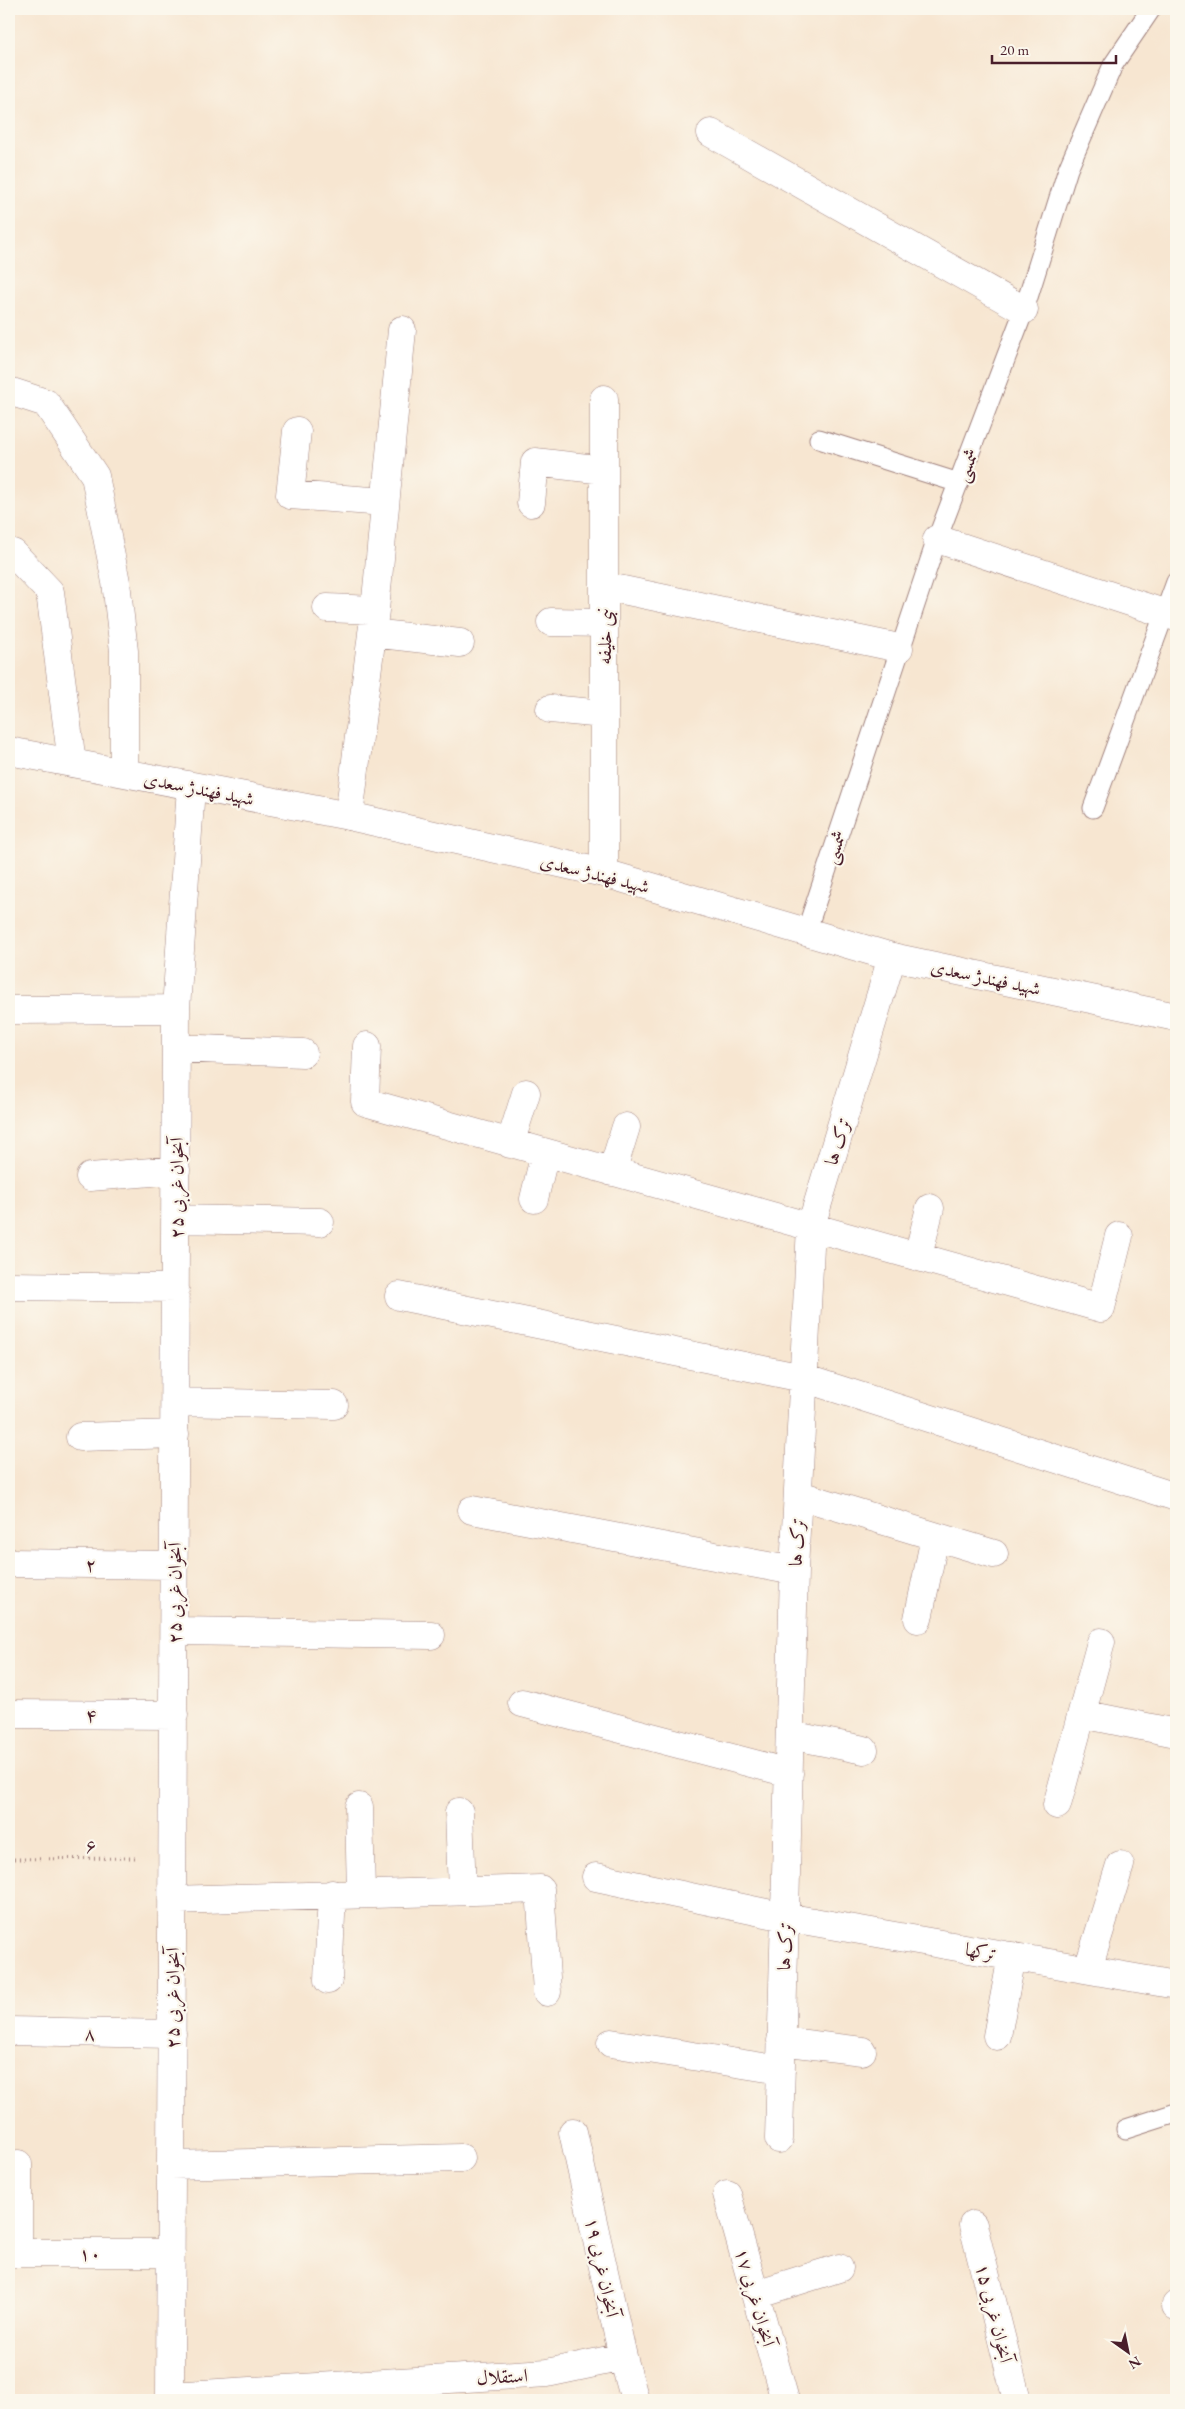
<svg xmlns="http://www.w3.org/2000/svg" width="1185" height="2409" viewBox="0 0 1185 2409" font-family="'EB Garamond',Amiri,serif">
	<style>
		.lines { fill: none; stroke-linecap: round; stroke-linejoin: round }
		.lane-casing { stroke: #a0827e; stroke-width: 21 }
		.street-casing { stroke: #a0827e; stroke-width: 29 }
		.secondary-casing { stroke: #a0827e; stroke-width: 29 }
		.path { stroke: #a0827e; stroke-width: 3; stroke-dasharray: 1 4; stroke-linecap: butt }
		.lane { stroke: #fff; stroke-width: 19 }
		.street { stroke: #fff; stroke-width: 28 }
		.secondary { stroke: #fff; stroke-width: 28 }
		.labels { text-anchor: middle; stroke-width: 4.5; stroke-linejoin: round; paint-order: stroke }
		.street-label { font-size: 19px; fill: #4a1f2b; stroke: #fbf7ec }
	</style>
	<rect width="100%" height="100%" fill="#fbf7ec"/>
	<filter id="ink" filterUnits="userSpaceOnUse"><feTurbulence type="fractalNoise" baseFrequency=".02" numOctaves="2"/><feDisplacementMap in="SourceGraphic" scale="10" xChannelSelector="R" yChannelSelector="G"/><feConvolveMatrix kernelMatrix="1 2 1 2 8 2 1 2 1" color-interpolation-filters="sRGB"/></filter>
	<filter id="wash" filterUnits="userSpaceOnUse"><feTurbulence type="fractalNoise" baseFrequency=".0096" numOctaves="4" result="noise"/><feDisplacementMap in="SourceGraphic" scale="20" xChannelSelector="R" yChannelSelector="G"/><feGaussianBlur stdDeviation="1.12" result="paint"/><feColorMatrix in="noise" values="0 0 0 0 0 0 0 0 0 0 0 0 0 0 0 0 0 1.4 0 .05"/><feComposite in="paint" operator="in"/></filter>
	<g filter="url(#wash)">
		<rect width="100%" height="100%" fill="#f7e6d1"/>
	</g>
	<g filter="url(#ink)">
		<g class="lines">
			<defs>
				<path id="lane" d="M 819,439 L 959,483
					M 1093,808 L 1176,582
					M 806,932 L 937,539 L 1024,310 L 1068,169 L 1113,65 L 1151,9
					M 1126,2129 L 1176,2113"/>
				<path id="street" d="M 711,133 L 1024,310
					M 9,391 L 46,403 L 95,476 L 116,582 L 124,651 L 124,772
					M 604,399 L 604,873
					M 297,431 L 290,495 L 385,502
					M 531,503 L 535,462 L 604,470
					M 937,539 L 1176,617
					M 9,552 L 13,553 L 50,592 L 72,763
					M 604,586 L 899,648
					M 327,608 L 375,610
					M 551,622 L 604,623
					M 372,633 L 460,643
					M 550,709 L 604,714
					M 349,816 L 375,610 L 402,330
					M 9,1010 L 176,1009
					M 367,1046 L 365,1102 L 1101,1308 L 1119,1236
					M 176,1048 L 303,1053
					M 510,1144 L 526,1093
					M 612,1172 L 626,1127
					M 90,1177 L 176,1170
					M 534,1199 L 545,1153
					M 176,1219 L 320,1222
					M 918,1256 L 930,1208
					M 9,1286 L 175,1288
					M 399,1296 L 803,1378 L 1176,1497
					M 175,1402 L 334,1405
					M 80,1437 L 175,1434
					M 799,1495 L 994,1554
					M 472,1510 L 794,1571
					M 9,1563 L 174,1565
					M 918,1619 L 935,1537
					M 174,1631 L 431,1635
					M 522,1703 L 789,1773
					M 9,1714 L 174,1715
					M 1082,1714 L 1176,1733
					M 790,1735 L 864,1750
					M 1057,1805 L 1101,1642
					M 359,1807 L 361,1893
					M 459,1812 L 462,1891
					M 596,1877 L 785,1917 L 1176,1985
					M 172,1900 L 540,1889 L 547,1992
					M 1088,1969 L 1120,1865
					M 328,1980 L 332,1894
					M 9,2031 L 172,2034
					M 997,2036 L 1012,1956
					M 781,2041 L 862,2051
					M 611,2043 L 781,2070
					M 573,2132 L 623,2357 L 635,2400
					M 779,2139 L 794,1571 L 811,1226 L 892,957
					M 171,2165 L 461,2158
					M 727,2194 L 785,2400
					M 973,2225 L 1017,2400
					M 9,2253 L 171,2253
					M 18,2253 L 18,2164
					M 756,2294 L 839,2268
					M 1176,2306 L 1176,2305
					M 170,2396 L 547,2373 L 623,2357
					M 170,2400 L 176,1009 L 191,787"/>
				<path id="secondary" d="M 9,751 L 349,816 L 604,873 L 892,957 L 1176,1017"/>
			</defs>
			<use href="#lane" class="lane-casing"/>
			<use href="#street" class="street-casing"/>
			<use href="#secondary" class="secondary-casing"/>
			<path class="path" d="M 9,1859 L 138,1858"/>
			<use href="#lane" class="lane"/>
			<use href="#street" class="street"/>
			<use href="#secondary" class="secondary"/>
		</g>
	</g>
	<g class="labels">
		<g class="street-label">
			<text transform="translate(966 465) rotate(-69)" y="7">شمسی</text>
			<text transform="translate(604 636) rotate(-90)" y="7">نبی خلیفه</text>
			<text transform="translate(199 788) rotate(11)" y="7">شهید فهندژ سعدی</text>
			<text transform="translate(834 847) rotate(-72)" y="7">شمسی</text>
			<text transform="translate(595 873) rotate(14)" y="7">شهید فهندژ سعدی</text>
			<text transform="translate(986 977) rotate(12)" y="7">شهید فهندژ سعدی</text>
			<text transform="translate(837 1141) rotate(-73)" y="7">ترک ها</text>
			<text transform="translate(176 1188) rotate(-90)" y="7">آبخوان غربی ۲۵</text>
			<text transform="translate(796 1542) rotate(-87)" y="7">ترک ها</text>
			<text transform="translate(91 1564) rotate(1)" y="7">۲</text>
			<text transform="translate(174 1593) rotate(-90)" y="7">آبخوان غربی ۲۵</text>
			<text x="91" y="1721">۴</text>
			<text transform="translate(91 1845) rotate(-1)" y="7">۶</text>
			<text transform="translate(784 1946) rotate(-88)" y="7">ترک ها</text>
			<text transform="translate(981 1951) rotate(10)" y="7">ترکها</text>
			<text transform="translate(172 1998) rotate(-90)" y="7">آبخوان غربی ۲۵</text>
			<text transform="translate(90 2033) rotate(1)" y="7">۸</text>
			<text x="90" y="2260">۱۰</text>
			<text transform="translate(603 2267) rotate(78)" y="7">آبخوان غربی ۱۹</text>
			<text transform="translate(756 2297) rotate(74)" y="7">آبخوان غربی ۱۷</text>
			<text transform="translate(995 2313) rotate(76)" y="7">آبخوان غربی ۱۵</text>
			<text transform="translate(502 2376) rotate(-3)" y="7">استقلال</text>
		</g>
	</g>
	<rect width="1185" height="2409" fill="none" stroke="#fbf7ec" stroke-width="30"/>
	<g transform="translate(1128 2352) rotate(147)" stroke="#fbf7ec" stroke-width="4" paint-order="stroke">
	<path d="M0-4L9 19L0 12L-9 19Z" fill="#4a1f2b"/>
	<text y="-8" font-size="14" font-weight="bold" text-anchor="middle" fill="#4a1f2b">N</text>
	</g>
	<path d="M992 55v8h124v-8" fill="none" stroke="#4a1f2b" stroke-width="2.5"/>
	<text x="1000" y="55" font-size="15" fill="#4a1f2b" stroke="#fbf7ec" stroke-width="4" paint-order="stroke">20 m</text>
</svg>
